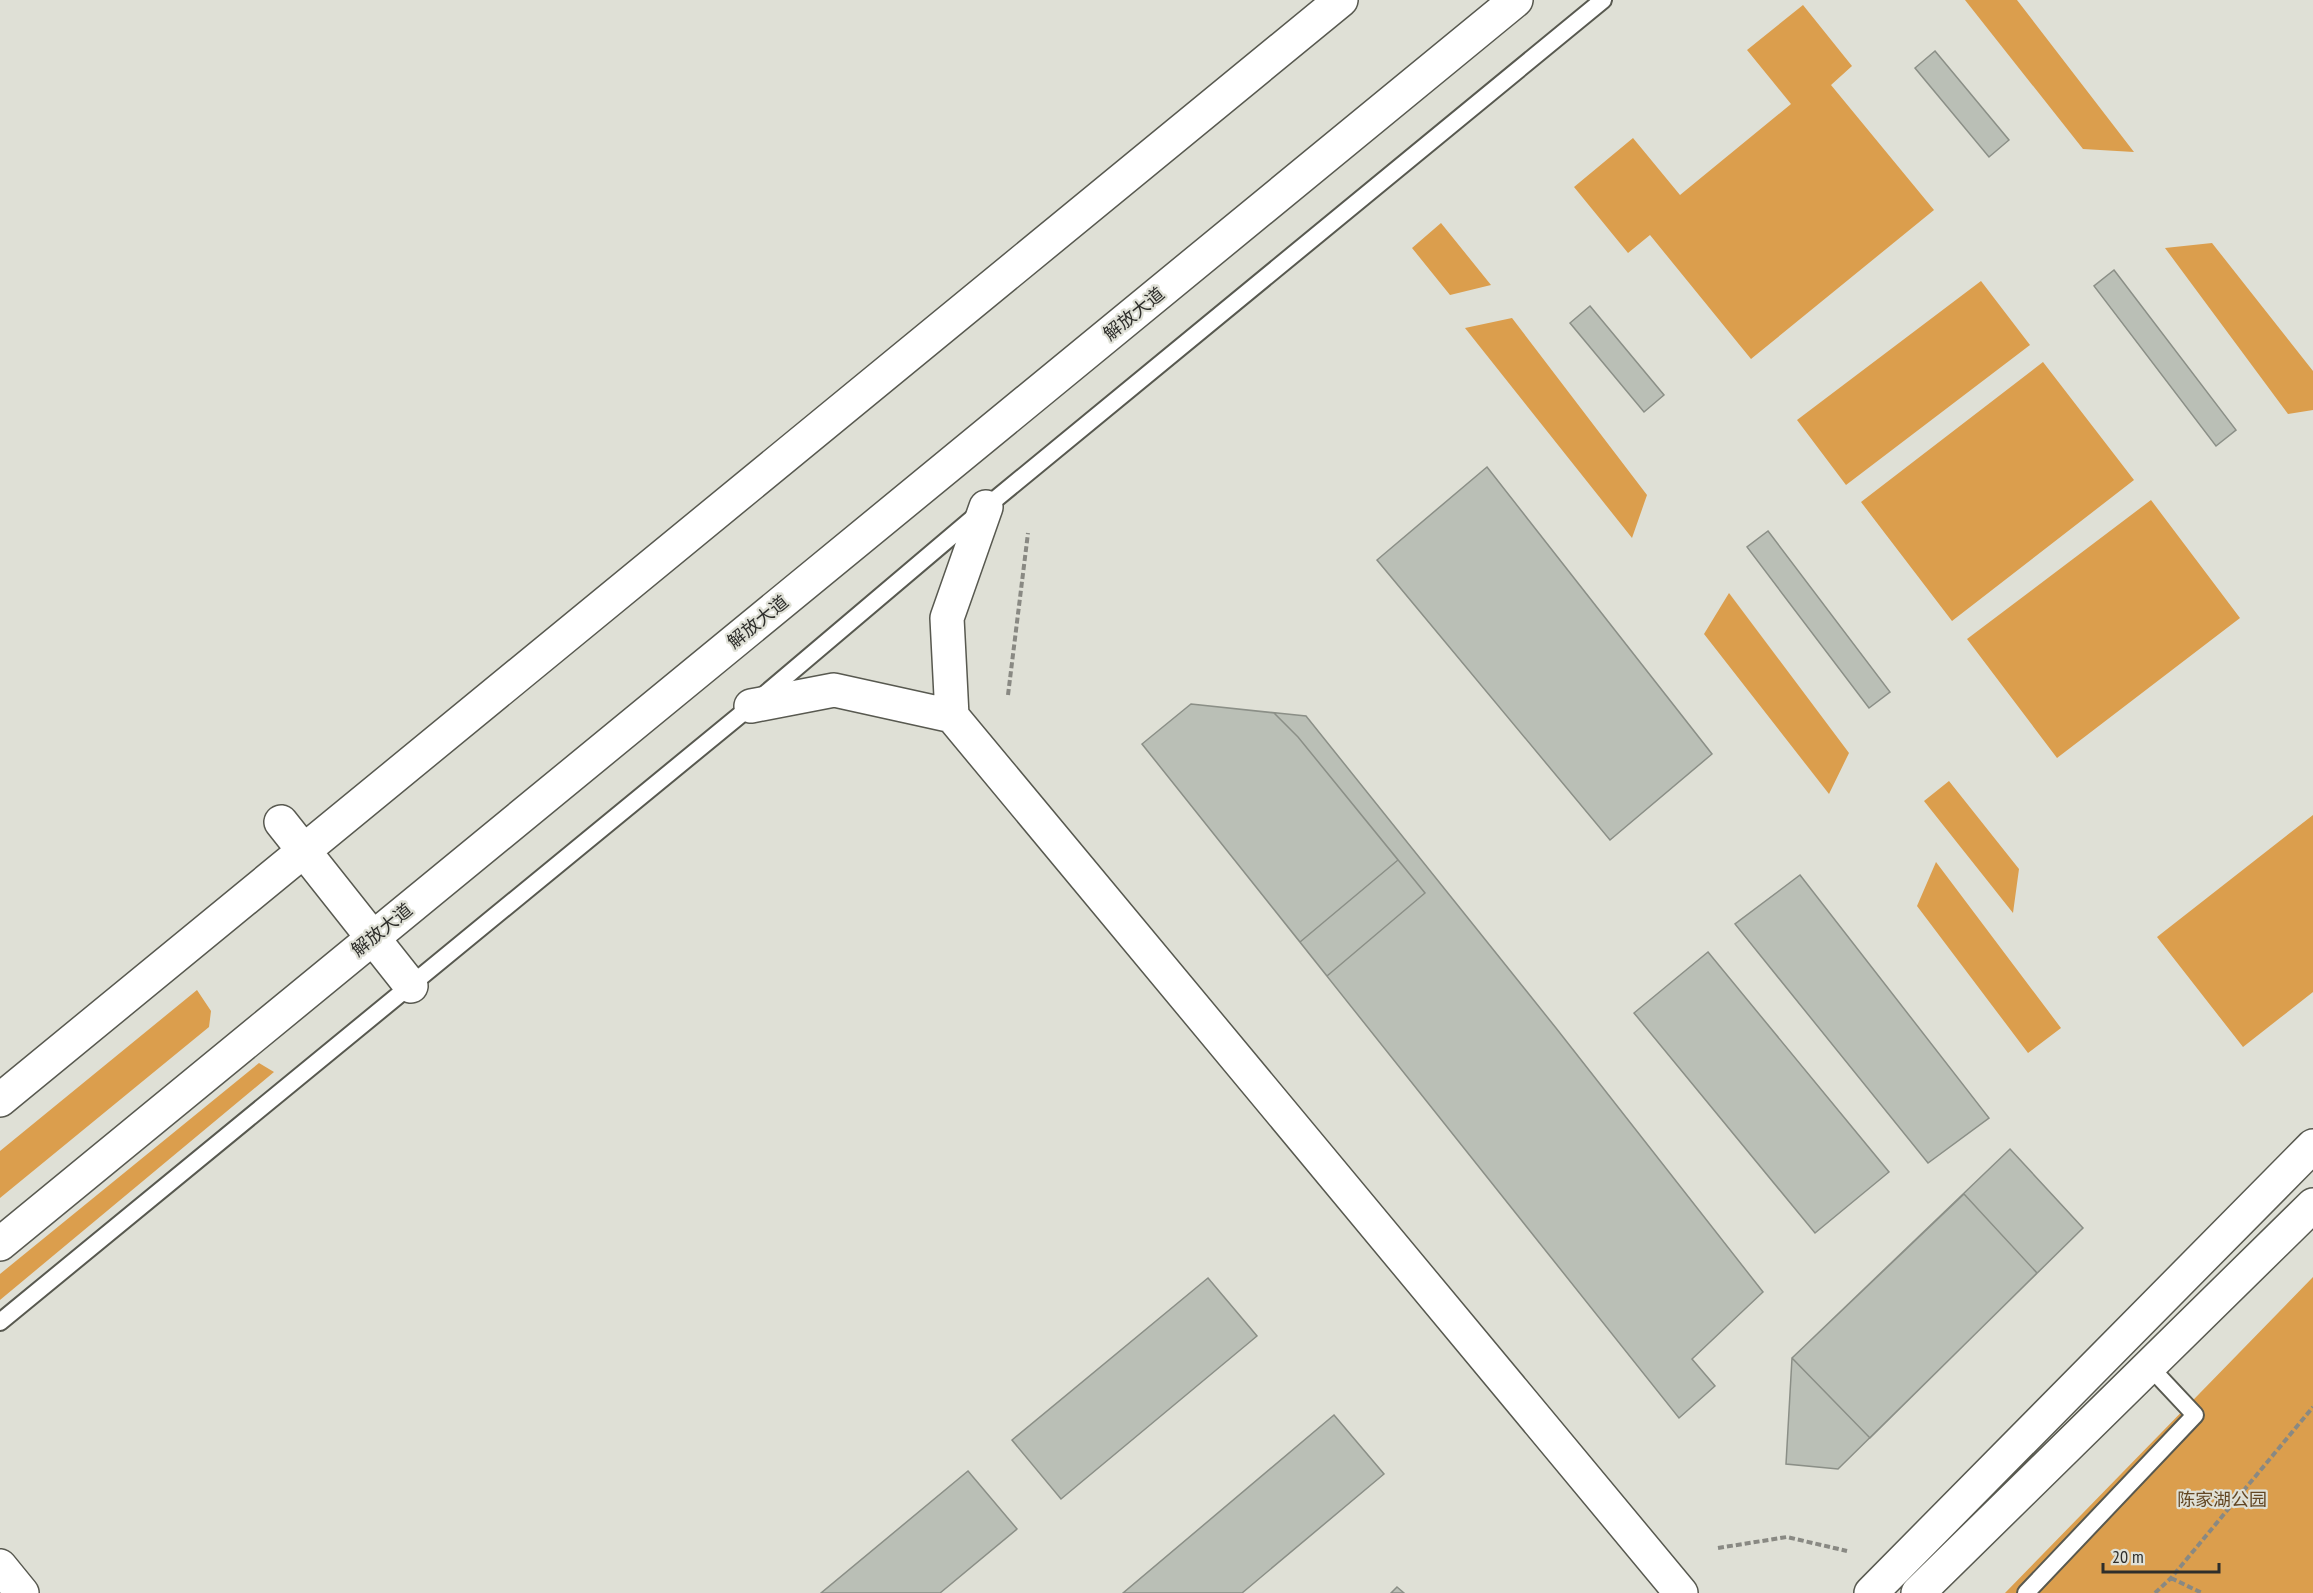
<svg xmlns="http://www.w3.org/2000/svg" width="2313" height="1593" viewBox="0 0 2313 1593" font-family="'PT Sans Narrow','Noto Sans SC',sans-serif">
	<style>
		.green { fill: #db9e4d }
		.building { fill: #babfb6; stroke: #8b8f87; stroke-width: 1.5 }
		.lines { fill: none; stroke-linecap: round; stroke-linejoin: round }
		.service-casing { stroke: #585950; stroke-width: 20 }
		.minor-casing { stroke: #585950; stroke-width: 36 }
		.tertiary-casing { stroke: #585950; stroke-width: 36 }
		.secondary-casing { stroke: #585950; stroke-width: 36 }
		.path { stroke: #898983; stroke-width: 4; stroke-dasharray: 6 3; stroke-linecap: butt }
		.service { stroke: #fff; stroke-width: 16 }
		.minor { stroke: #fff; stroke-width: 33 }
		.tertiary { stroke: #fff; stroke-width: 33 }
		.secondary { stroke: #fff; stroke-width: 33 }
		.labels { text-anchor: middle; stroke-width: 4.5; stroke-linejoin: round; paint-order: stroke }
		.street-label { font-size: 18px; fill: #2e2e2b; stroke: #dfe0d6 }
		.park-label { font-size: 18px; fill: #624623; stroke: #dfe0d6 }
	</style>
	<rect width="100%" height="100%" fill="#dfe0d6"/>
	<path class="green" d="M 1965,0 L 2017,0 L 2134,152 L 2083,149 Z
		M 1803,5 L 1852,66 L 1831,85 L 1934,210 L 1751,359 L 1650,235 L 1628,253 L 1574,187 L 1633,138 L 1680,195 L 1791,104 L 1747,50 Z
		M 1441,223 L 1491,285 L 1450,295 L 1412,248 Z
		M 2212,243 L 2313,371 L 2313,410 L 2288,414 L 2165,248 Z
		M 1981,281 L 2030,345 L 1846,485 L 1797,420 Z
		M 1512,318 L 1647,495 L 1632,538 L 1465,328 Z
		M 2043,362 L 2134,480 L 1952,621 L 1861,502 Z
		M 2151,500 L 2240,618 L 2057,758 L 1967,639 Z
		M 1729,593 L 1849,753 L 1829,794 L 1704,634 Z
		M 1949,781 L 2019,869 L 2013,913 L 1924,801 Z
		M 2313,815 L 2313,992 L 2243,1047 L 2157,937 Z
		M 1936,862 L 2061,1028 L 2028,1053 L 1917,906 Z
		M 197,990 L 211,1011 L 209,1027 L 0,1198 L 0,1151 Z
		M 259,1063 L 274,1072 L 0,1300 L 0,1274 Z
		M 2313,1277 L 2313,1593 L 2005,1593 Z"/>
	<path class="building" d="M 1935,51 L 2009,140 L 1989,157 L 1915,68 Z
		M 2114,270 L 2236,430 L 2216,446 L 2094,286 Z
		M 1590,306 L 1664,395 L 1644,412 L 1570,323 Z
		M 1487,467 L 1712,754 L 1610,840 L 1377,560 Z
		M 1768,531 L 1890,692 L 1869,708 L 1747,547 Z
		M 1191,704 L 1306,716 L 1556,1028 L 1763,1292 L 1692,1359 L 1715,1386 L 1679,1418 L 1142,744 Z
		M 1191,704 L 1274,713 L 1298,737 L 1425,893 L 1327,976 L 1142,744 Z
		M 1191,704 L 1274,713 L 1298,737 L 1398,860 L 1300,942 L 1142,744 Z
		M 1800,875 L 1989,1118 L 1928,1163 L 1735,924 Z
		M 1708,952 L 1889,1172 L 1815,1233 L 1634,1013 Z
		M 2010,1149 L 2083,1228 L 1838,1469 L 1786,1464 L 1792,1358 Z
		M 1964,1194 L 2037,1273 L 1870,1438 L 1792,1358 Z
		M 1208,1278 L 1257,1336 L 1061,1499 L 1012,1440 Z
		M 1334,1415 L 1384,1474 L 1242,1593 L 1123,1593 Z
		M 968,1471 L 1017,1529 L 940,1593 L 821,1593 Z
		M 1397,1587 L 1404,1593 L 1391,1593 Z"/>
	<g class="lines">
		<defs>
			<path id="service" d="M 0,1322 L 751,706 L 986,507 L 1603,0
				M 2026,1593 L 2195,1415 L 2149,1366"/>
			<path id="minor" d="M 986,507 L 947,618 L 952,716 L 1681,1593
				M 751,706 L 834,690 L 952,716"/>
			<path id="tertiary" d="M 0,1566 L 22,1593
				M 1871,1593 L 2313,1146
				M 1918,1593 L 2313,1205"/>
			<path id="secondary" d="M 281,822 L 411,986
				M 0,1100 L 1341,0
				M 0,1244 L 1516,0"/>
		</defs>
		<use href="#service" class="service-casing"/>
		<use href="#minor" class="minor-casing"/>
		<use href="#tertiary" class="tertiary-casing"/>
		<use href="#secondary" class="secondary-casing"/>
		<path class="path" d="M 1008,695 L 1028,533
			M 1718,1548 L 1787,1537 L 1847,1551
			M 2171,1578 L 2202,1593
			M 2155,1593 L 2171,1578 L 2313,1407"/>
		<use href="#service" class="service"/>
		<use href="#minor" class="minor"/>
		<use href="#tertiary" class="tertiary"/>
		<use href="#secondary" class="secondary"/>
	</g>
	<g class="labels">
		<g class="street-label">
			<text transform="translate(1134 314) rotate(-39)" y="6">解放大道</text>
			<text transform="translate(758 622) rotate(-39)" y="6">解放大道</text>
			<text transform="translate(382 930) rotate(-39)" y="6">解放大道</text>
		</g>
		<g class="park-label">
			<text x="2222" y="1506">陈家湖公园</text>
		</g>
	</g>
	<path d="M2103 1563v9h116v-9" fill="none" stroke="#2e2e2b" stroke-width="3"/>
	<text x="2112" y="1563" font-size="18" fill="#2e2e2b" stroke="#dfe0d6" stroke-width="4.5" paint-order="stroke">20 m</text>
</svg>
